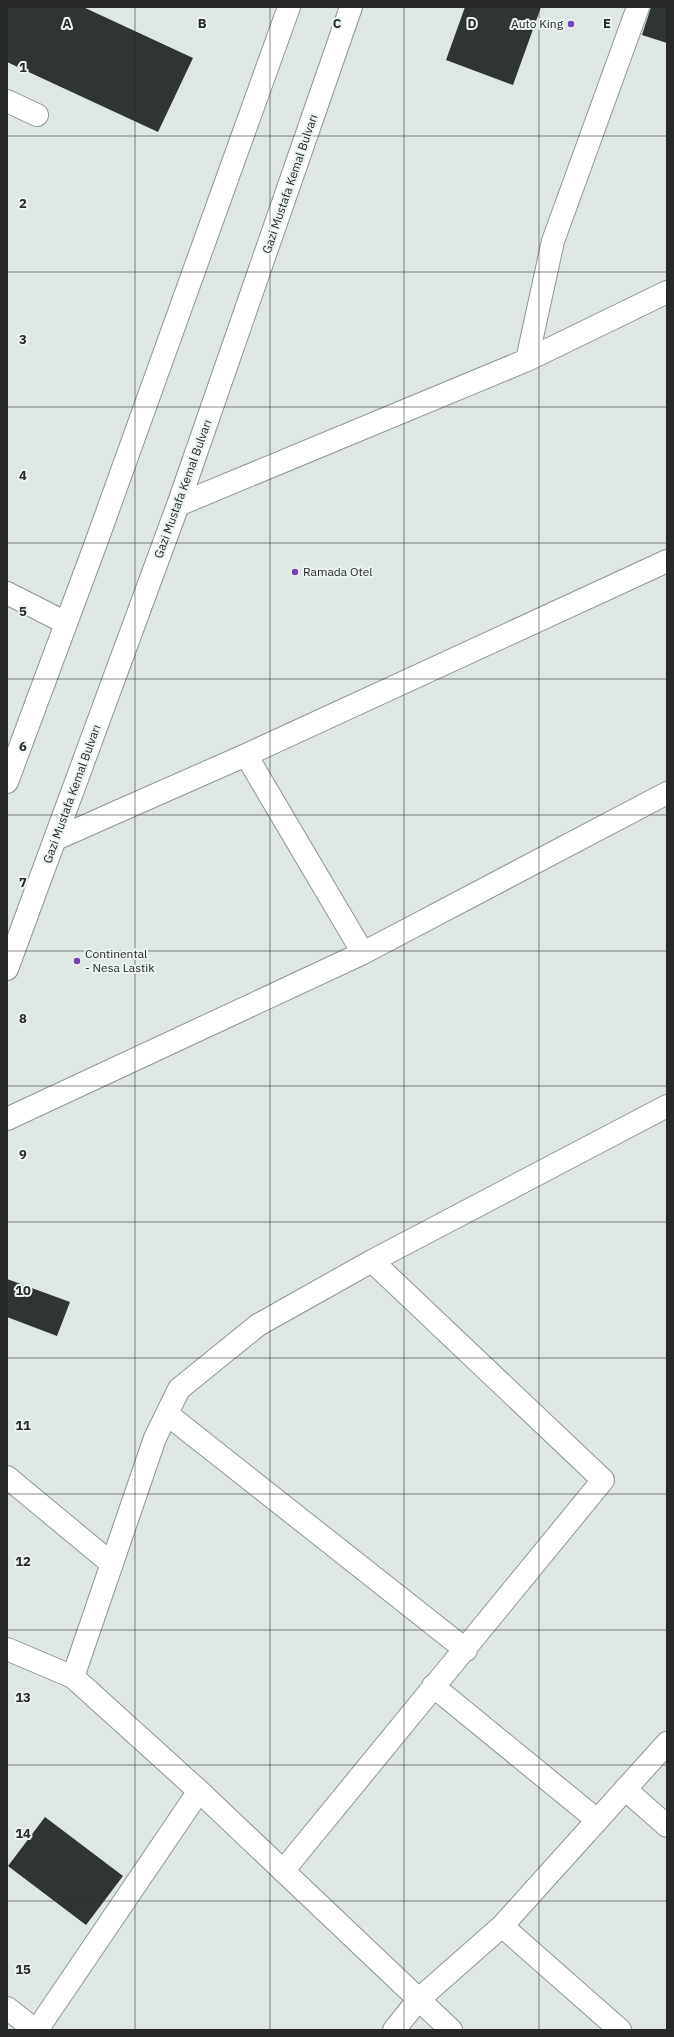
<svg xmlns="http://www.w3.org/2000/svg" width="674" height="2037" viewBox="0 0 674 2037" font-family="'IBM Plex Sans',sans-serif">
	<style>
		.building { fill: #2f3632 }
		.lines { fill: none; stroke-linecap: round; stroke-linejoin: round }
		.pedestrian-casing { stroke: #8e9691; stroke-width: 24 }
		.minor-casing { stroke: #8e9691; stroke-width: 24 }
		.trunk-casing { stroke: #8e9691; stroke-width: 24 }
		.pedestrian { stroke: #fff; stroke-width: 22 }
		.minor { stroke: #fff; stroke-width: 22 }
		.trunk { stroke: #fff; stroke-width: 22 }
		.grid { fill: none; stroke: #262927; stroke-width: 1; stroke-opacity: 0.55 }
		.poi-dot { fill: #7541b9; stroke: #ebf4ef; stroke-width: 1.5 }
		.labels { text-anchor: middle; stroke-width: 4; stroke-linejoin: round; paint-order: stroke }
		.poi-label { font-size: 12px; fill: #262927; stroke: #ebf4ef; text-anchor: start }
		.street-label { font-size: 12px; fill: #262927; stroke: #ebf4ef }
		.grid-label { font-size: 13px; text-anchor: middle; font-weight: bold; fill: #262927; stroke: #ebf4ef; stroke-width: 4; stroke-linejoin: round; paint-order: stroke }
	</style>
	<rect width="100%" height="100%" fill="#dee7e2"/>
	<path class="building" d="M 7,7 L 83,7 L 193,58 L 158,132 L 7,62 Z
		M 465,7 L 541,7 L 513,85 L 446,60 Z
		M 651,7 L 667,7 L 667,43 L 642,35 Z
		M 7,1279 L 70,1302 L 57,1336 L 7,1317 Z
		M 45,1817 L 123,1876 L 86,1925 L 8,1866 Z"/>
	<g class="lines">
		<defs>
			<path id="pedestrian" d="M 56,839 L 119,811"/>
			<path id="minor" d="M 7,101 L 37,115
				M 527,360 L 553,241 L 638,7
				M 178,505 L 527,360 L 667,292
				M 7,593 L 66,623
				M 246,755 L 363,953
				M 119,811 L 246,755 L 667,561
				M 7,1119 L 363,953 L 667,793
				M 167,1414 L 466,1650
				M 7,1477 L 112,1564
				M 7,1649 L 73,1677 L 199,1791 L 451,2030
				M 73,1677 L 155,1438 L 179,1389 L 258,1325 L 372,1261 L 667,1106
				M 433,1686 L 597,1820
				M 625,1789 L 667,1826
				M 283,1871 C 389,1740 497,1611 603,1480 L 372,1261
				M 502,1926 L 620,2030
				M 7,2008 L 35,2030
				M 37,2030 L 199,1791
				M 394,2030 L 418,2000 L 502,1926 L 667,1743"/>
			<path id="trunk" d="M 7,782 L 96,543 L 289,7
				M 7,969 L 178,505 L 351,7"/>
		</defs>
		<use href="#pedestrian" class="pedestrian-casing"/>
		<use href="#minor" class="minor-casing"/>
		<use href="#trunk" class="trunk-casing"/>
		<use href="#pedestrian" class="pedestrian"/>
		<use href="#minor" class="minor"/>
		<use href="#trunk" class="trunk"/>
	</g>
	<path class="grid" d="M 135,7 L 135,2030M 270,7 L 270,2030M 404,7 L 404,2030M 539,7 L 539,2030M 7,136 L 667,136M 7,272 L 667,272M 7,407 L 667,407M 7,543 L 667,543M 7,679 L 667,679M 7,815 L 667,815M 7,951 L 667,951M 7,1086 L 667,1086M 7,1222 L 667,1222M 7,1358 L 667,1358M 7,1494 L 667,1494M 7,1630 L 667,1630M 7,1765 L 667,1765M 7,1901 L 667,1901"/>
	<g class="poi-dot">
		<circle cx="571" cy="24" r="4"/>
		<circle cx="295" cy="572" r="4"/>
		<circle cx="77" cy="961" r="4"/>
	</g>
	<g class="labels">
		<g class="poi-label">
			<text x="563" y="28" text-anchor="end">Auto King</text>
			<text x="303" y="576">Ramada Otel</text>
			<text x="85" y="958">Continental<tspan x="85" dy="14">- Nesa Lastik</tspan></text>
		</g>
		<g class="street-label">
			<text transform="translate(290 184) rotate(-71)" y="4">Gazi Mustafa Kemal Bulvarı</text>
			<text transform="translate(183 489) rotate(-70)" y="4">Gazi Mustafa Kemal Bulvarı</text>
			<text transform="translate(72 794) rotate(-70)" y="4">Gazi Mustafa Kemal Bulvarı</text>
		</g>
	</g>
	<g class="grid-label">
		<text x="67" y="28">A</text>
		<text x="202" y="28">B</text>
		<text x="337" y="28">C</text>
		<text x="472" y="28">D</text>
		<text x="607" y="28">E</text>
		<text x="23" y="72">1</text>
		<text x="23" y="208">2</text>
		<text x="23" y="344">3</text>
		<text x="23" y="480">4</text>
		<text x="23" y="616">5</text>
		<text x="23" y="751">6</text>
		<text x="23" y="887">7</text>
		<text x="23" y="1023">8</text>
		<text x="23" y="1159">9</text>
		<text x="23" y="1295">10</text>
		<text x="23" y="1430">11</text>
		<text x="23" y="1566">12</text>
		<text x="23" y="1702">13</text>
		<text x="23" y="1838">14</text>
		<text x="23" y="1974">15</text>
	</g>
	<rect width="674" height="2037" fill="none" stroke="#262927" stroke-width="16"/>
</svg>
